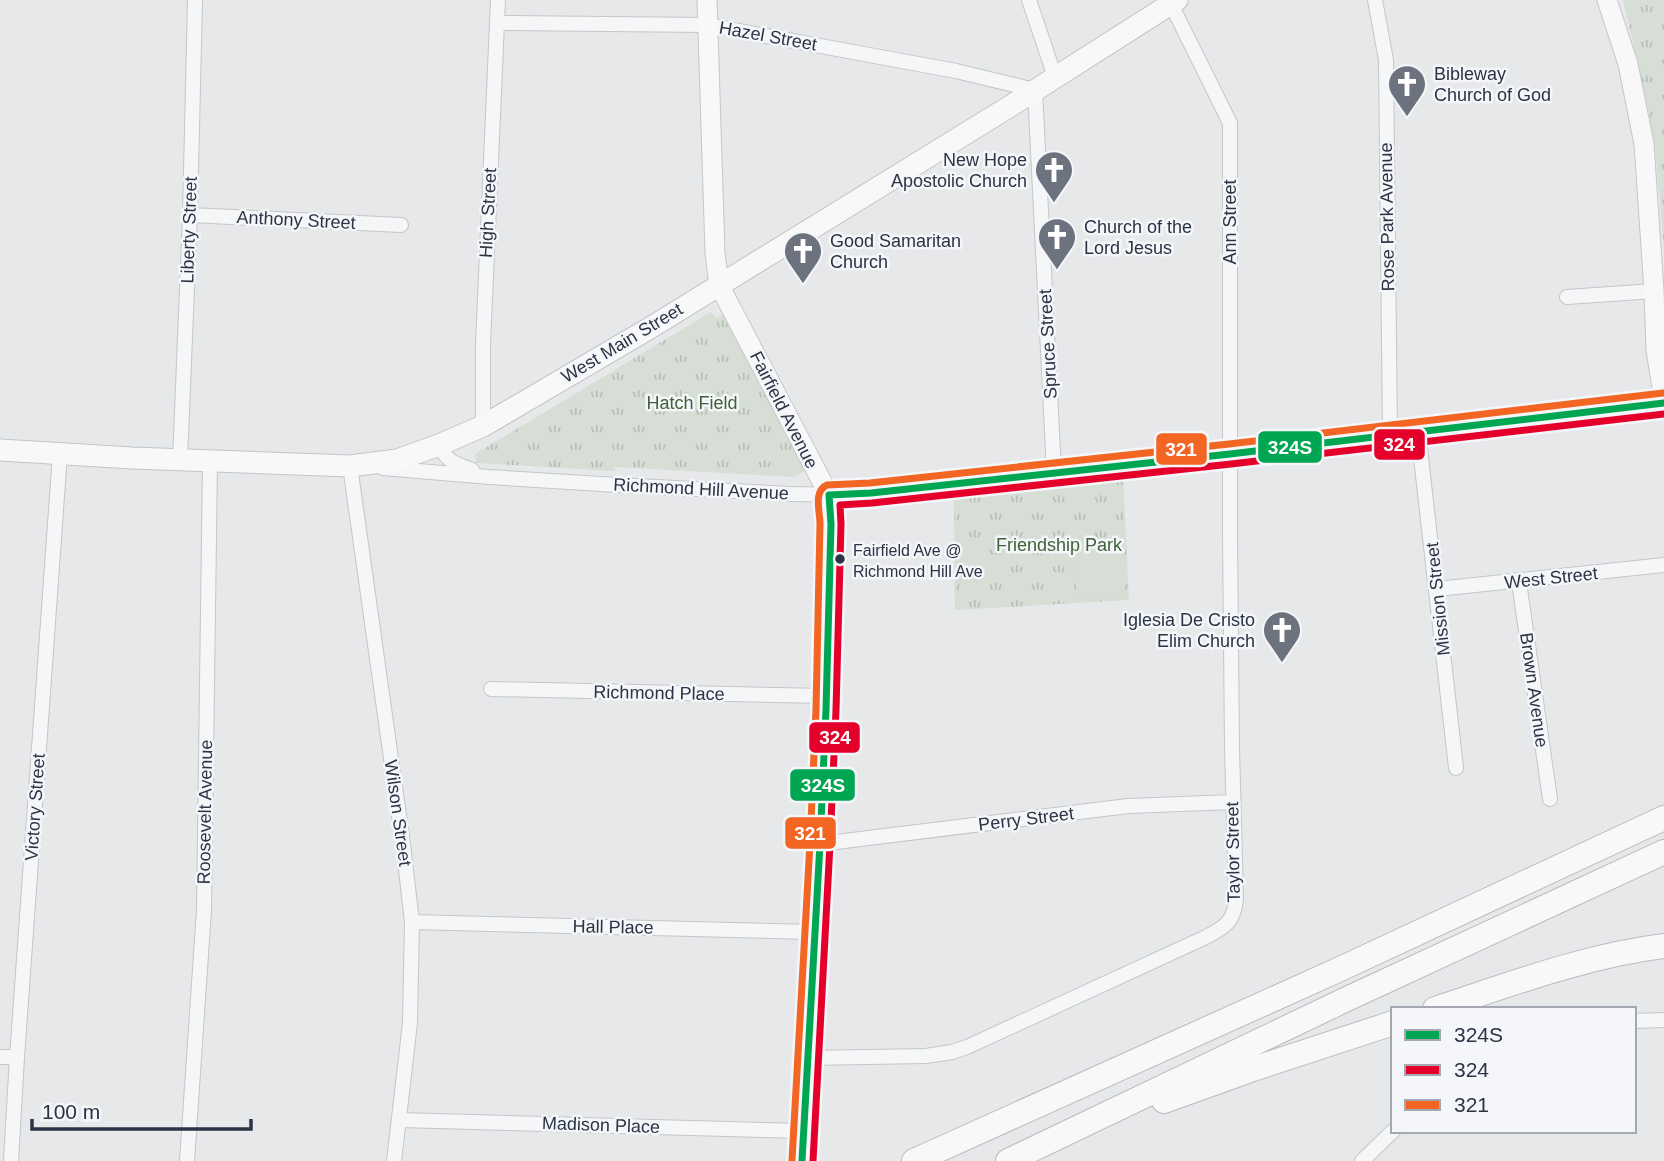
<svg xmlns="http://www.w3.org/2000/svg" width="1664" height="1161" viewBox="0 0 1664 1161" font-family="Arial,sans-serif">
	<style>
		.park { fill: url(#park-tufts) }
		.pitch { fill: #d6ded6 }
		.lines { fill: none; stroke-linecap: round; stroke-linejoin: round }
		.street-casing { stroke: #c4c6c8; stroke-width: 16 }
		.secondary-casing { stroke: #c4c6c8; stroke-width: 21 }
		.primary-casing { stroke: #c2c5c8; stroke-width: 23 }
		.highway-casing { stroke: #b8bbbf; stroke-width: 26 }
		.street { stroke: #f5f6f7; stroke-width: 14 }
		.secondary { stroke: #f8f8f8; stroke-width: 19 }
		.primary { stroke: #f8f8f8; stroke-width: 21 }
		.highway { stroke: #f8f8f8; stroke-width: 24 }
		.bus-1-casing { stroke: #f4f6f9; stroke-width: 12 }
		.bus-2-casing { stroke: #f4f6f9; stroke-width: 12 }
		.bus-3-casing { stroke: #f4f6f9; stroke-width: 12 }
		.bus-1 { stroke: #00a651; stroke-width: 7 }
		.bus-2 { stroke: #e4002b; stroke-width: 7 }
		.bus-3 { stroke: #f26522; stroke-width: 7 }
		.bus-dot { fill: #2b3445; stroke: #f4f6f9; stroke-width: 2.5 }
		.labels { text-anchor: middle; stroke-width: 5; stroke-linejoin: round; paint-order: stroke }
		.bus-label { font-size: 16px; fill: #2b3445; stroke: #f4f6f9; text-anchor: start }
		.street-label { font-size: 18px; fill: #2b3445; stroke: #f4f6f9 }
		.poi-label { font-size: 18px; fill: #2b3445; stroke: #f4f6f9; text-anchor: start }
		.park-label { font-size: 18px; fill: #3f6138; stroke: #f4f6f9 }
		.line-badge { stroke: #f4f6f9; stroke-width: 2.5 }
		.badge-label { font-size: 19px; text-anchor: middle; font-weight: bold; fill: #fff }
	</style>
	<defs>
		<pattern id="park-tufts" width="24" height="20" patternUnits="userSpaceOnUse" patternTransform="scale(1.75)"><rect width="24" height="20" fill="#d6ded6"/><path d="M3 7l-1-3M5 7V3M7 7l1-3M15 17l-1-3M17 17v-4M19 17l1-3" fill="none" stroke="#b8bfb9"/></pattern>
	</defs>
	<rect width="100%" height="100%" fill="#e6e8ea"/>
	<path class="park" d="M 1623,0 L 1664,0 L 1664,251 L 1655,145 L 1644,90 Z
		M 711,312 L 716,318 L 723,314 L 805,471 L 793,477 L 615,467 L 614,471 L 476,463 L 475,454 Z
		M 1123,478 L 1129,600 L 955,610 L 954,499 Z"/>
	<path class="pitch" d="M 1122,537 L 1125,596 L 1077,599 L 1072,541 Z"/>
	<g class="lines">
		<defs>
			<path id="street" d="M 1029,0 L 1055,77
				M 1375,0 L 1386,60 L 1390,435
				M 497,23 L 707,25 L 956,71 L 1035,90 L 1054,472
				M 190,215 L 401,225
				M 1567,297 L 1654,291
				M 483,426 L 483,344 L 498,0
				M 1418,431 L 1456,768
				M 439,445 C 447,462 456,464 472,470
				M 180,460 L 190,215 L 195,0
				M 359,466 L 350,466 L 403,844 L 412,922 L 410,1023 L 394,1161
				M 383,468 L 489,477 L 617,485 L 791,494 L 845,495 L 1054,472 L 1230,454 L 1664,403
				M 1519,582 L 1550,799
				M 1437,589 L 1664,565
				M 491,689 L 827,696
				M 820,844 L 1128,806 L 1233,802
				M 412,922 L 814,932
				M 1634,1021 L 1664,1020
				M 0,1057 L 17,1057
				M 807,1058 L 926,1056 L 952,1052 L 967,1047 L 1206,937 C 1225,927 1234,922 1236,899 L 1232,748 L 1230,535 L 1230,123 L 1171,4
				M 399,1120 L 803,1131
				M 11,1161 L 17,1057 L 60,454
				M 187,1161 L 204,910 L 210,461
				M 1362,1161 L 1393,1131"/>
			<path id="secondary" d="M 707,0 L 715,253 L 719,285 L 829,495 L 831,524 L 826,710 L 820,844 L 802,1161
				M 1607,0 L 1628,64 L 1644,144 L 1654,291 L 1656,350 L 1664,400"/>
			<path id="primary" d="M 0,450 L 132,458 L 350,466 L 397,460 L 439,445 L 483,426 L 650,328 L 1012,105 L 1177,0"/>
			<path id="highway" d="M 1435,1009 C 1511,984 1585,956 1664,946
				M 1164,1101 L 1253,1069 L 1393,1023
				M 914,1161 L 1338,970 L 1664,818
				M 1008,1161 L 1349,998 L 1664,852"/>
		</defs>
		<use href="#street" class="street-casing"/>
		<use href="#secondary" class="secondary-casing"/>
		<use href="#primary" class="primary-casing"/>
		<use href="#highway" class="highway-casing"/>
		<use href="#street" class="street"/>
		<use href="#secondary" class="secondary"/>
		<use href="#primary" class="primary"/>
		<use href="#highway" class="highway"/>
		<defs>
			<path id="bus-1" d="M 802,1161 L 820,844 L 826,710 L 831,524 L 829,495 L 871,493 L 1230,454 L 1664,403"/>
			<path id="bus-2" d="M 813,1161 L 830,844 L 836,710 L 841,524 L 840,505 L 872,503 L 1231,464 L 1664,414"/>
			<path id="bus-3" d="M 792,1160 L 810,843 L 816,710 L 820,524 C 820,511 813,491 827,485 L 870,483 L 1229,444 L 1663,393"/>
		</defs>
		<use href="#bus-1" class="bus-1-casing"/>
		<use href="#bus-2" class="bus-2-casing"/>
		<use href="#bus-3" class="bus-3-casing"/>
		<use href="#bus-1" class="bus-1"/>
		<use href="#bus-2" class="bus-2"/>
		<use href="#bus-3" class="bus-3"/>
	</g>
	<defs>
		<symbol id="church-pin" viewBox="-11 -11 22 30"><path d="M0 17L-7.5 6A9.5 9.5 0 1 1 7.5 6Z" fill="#6c737f" stroke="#f4f6f9"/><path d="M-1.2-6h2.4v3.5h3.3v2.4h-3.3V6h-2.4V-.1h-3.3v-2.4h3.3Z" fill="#fff"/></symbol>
	</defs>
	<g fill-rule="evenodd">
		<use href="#church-pin" x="1385" y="62" width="44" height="60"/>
		<use href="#church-pin" x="1032" y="148" width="44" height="60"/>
		<use href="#church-pin" x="1035" y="215" width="44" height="60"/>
		<use href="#church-pin" x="781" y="229" width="44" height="60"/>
		<use href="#church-pin" x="1260" y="608" width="44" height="60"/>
	</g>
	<circle class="bus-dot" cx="840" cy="559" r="6"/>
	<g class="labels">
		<g class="bus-label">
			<text x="853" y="556">Fairfield Ave @<tspan x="853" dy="21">Richmond Hill Ave</tspan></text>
		</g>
		<g class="street-label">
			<text transform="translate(768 36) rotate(10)" y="6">Hazel Street</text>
			<text transform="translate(488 213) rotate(-87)" y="6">High Street</text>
			<text transform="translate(1387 217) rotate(-91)" y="6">Rose Park Avenue</text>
			<text transform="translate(296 220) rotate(3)" y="6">Anthony Street</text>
			<text transform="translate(1230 222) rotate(-90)" y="6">Ann Street</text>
			<text transform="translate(189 230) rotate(-88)" y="6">Liberty Street</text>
			<text transform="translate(622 343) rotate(-31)" y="6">West Main Street</text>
			<text transform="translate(1048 344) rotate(-93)" y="6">Spruce Street</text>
			<text transform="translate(784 410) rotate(63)" y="6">Fairfield Avenue</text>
			<text transform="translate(701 489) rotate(3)" y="6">Richmond Hill Avenue</text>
			<text transform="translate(1551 578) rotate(-6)" y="6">West Street</text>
			<text transform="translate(1438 599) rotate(-96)" y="6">Mission Street</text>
			<text transform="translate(1534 690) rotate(82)" y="6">Brown Avenue</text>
			<text transform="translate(659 693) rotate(1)" y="6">Richmond Place</text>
			<text transform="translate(35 807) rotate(-86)" y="6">Victory Street</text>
			<text transform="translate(205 812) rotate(-89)" y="6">Roosevelt Avenue</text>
			<text transform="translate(398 813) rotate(82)" y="6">Wilson Street</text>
			<text transform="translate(1026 819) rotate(-7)" y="6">Perry Street</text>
			<text transform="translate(1233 852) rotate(-91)" y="6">Taylor Street</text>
			<text transform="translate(613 927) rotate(1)" y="6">Hall Place</text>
			<text transform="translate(601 1125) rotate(2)" y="6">Madison Place</text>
		</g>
		<g class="poi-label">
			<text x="1434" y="80">Bibleway<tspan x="1434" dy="21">Church of God</tspan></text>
			<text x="1027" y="166" text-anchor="end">New Hope<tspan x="1027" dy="21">Apostolic Church</tspan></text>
			<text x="1084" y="233">Church of the<tspan x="1084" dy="21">Lord Jesus</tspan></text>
			<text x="830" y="247">Good Samaritan<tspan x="830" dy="21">Church</tspan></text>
			<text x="1255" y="626" text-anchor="end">Iglesia De Cristo<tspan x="1255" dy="21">Elim Church</tspan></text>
		</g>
		<g class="park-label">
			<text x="692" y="409">Hatch Field</text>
			<text x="1059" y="551">Friendship Park</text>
		</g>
	</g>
	<g class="line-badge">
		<rect x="1373" y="428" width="53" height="33" rx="7" fill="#e4002b"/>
		<rect x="1257" y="430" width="66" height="34" rx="7" fill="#00a651"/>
		<rect x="1155" y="432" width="53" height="34" rx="7" fill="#f26522"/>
		<rect x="808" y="721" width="53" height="33" rx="7" fill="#e4002b"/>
		<rect x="789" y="768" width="67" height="34" rx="7" fill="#00a651"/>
		<rect x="784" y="816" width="53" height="34" rx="7" fill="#f26522"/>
	</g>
	<g class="badge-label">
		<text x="1399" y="451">324</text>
		<text x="1290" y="454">324S</text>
		<text x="1181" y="456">321</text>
		<text x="835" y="744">324</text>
		<text x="823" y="792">324S</text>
		<text x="810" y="840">321</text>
	</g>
	<rect x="1391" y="1007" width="245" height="126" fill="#f4f6f9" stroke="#a4a8b1" stroke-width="2"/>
	<rect x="1405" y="1030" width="35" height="10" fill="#00a651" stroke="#a4a8b1" stroke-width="2"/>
	<text x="1454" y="1042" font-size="21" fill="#2b3445">324S</text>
	<rect x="1405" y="1065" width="35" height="10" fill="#e4002b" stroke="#a4a8b1" stroke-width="2"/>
	<text x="1454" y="1077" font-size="21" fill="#2b3445">324</text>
	<rect x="1405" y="1100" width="35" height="10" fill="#f26522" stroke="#a4a8b1" stroke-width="2"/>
	<text x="1454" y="1112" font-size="21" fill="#2b3445">321</text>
	<path d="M32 1119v10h219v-10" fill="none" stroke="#2b3445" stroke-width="3.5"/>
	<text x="42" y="1119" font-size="21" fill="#2b3445" stroke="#f4f6f9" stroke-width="5" paint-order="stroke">100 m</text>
</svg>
